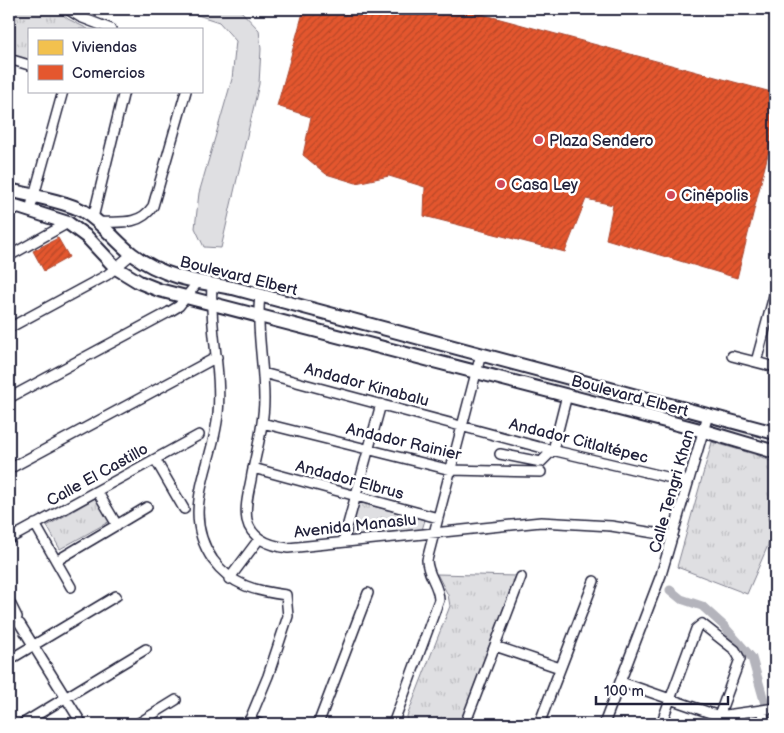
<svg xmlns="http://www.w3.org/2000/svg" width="784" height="733" viewBox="0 0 784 733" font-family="'Balsamiq Sans',sans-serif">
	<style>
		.green { fill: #dfdfe2; stroke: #80808e }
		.park { fill: url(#park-tufts); stroke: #80808e }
		.homes { fill: url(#homes-hatch); stroke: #b49148 }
		.shops { fill: url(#shops-hatch); stroke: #aa4732 }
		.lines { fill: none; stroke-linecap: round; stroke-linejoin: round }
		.canal { stroke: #b4b4bc; stroke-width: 9 }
		.street-casing { stroke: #22223b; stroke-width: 12 }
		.secondary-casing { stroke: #22223b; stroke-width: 16 }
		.street { stroke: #fff; stroke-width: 9 }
		.secondary { stroke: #fff; stroke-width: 12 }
		.poi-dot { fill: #d1495b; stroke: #fff; stroke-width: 2 }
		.labels { text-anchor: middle; stroke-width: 5; stroke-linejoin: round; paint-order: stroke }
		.poi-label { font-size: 16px; fill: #22223b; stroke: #fff; text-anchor: start }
		.street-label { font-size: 16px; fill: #22223b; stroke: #fff }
	</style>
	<defs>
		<pattern id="park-tufts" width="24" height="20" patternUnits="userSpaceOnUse" patternTransform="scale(1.25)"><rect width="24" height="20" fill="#dfdfe2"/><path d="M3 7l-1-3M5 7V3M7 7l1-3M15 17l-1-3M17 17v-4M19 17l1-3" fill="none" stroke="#bfbfc3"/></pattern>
		<pattern id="homes-hatch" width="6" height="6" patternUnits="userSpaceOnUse" patternTransform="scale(1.25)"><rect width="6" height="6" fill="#f2c14e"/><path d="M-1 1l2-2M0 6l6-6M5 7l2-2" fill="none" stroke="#cfa645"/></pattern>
		<pattern id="shops-hatch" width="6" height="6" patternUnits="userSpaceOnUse" patternTransform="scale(1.25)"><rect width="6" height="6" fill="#e4572e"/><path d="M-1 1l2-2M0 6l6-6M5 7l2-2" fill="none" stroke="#b84828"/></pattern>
	</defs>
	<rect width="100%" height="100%" fill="#fff"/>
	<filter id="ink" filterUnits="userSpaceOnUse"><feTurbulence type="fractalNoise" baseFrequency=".02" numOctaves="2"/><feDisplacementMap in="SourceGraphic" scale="10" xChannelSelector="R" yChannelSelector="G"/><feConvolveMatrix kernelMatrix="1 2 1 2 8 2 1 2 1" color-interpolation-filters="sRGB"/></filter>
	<g filter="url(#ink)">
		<path class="green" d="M 179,9 L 239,9 L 259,30 L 261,49 L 259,84 L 221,248 L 204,247 L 195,228 L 199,193 L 232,79 L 236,41 L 219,22 Z"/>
		<path class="park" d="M 9,9 L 56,9 L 68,19 L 88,29 L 29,29 L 29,63 L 9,57 Z
			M 712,442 L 757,455 L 775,463 L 775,529 L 747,594 L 677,567 Z
			M 99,496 L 112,520 L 60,549 L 47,526 Z
			M 354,501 L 425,520 L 422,530 L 344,537 Z
			M 437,574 L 516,576 L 460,724 L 404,724 L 450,606 L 448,595 Z"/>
		<path class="homes" d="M 9,233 L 15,245 L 9,248 Z"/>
		<path class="shops" d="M 304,9 L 463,9 L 775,93 L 775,126 L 737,278 L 606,239 L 613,205 L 586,199 L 565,252 L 424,216 L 425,187 L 389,176 L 356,183 L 326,174 L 303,155 L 311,117 L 277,106 Z
			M 58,238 L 69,257 L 44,271 L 33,251 Z"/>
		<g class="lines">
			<path class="canal" d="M 670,590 L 681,599 L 702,606 L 723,625 L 752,658 L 765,704 L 775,719"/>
			<defs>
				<path id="street" d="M 67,9 L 80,17 L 111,29
					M 9,59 L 29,65
					M 30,210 L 63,91
					M 93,218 L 124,91
					M 97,222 C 119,222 140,226 153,206 L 186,91
					M 9,256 L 68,223
					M 212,285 C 209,328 222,370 218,414 C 213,467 179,511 213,560 C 232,586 256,591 286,595 L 288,616 L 268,676 L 248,724
					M 260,295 C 256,330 264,364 264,399 C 264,424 257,449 252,474 C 250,488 244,505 247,520 C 251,539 271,546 288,548 L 541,522 L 611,526 L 673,536
					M 9,328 L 107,275 L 132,254
					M 732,356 L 775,367
					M 756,362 L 775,292
					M 263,373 L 539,447 L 688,482
					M 9,398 L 169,312 L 179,306 L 197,283
					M 262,423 L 451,470 L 541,472
					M 500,454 L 541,462 L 553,450 L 567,395
					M 155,459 L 184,509
					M 253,468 L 438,518
					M 9,469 L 217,357
					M 97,491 L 117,525
					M 35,524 L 71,587
					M 9,539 L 199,435
					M 343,542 L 381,404
					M 56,561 L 147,507
					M 229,579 L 259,539
					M 9,601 L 17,617
					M 20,624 L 82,724
					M 495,646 L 560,668
					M 9,660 L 116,596
					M 621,682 L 719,716 L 775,708
					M 762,710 L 766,724
					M 249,720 L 260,724
					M 22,724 L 146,649
					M 137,724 L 176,700
					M 318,724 L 368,593
					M 393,724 L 439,600 C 439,585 427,575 427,560 L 481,354
					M 465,724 L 521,577
					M 539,724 L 594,581
					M 604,724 L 661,575 L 708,415
					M 661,724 L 696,629 L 702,624 L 735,650 L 740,659 L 716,724"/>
				<path id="secondary" d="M 9,190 C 29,195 65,201 83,211 C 102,222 115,241 132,254 C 162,277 197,282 233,288 L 775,433
					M 9,204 L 68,223 L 87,237 L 116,268 L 139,282 L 159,290 L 704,431 L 775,452"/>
			</defs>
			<use href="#street" class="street-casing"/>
			<use href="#secondary" class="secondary-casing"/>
			<use href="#street" class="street"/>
			<use href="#secondary" class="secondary"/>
		</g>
	</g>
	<g class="poi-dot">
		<circle cx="539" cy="140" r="5"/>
		<circle cx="501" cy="184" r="5"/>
		<circle cx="671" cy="195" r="5"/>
	</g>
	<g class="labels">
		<g class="poi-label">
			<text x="549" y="146">Plaza Sendero</text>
			<text x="511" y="190">Casa Ley</text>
			<text x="681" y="201">Cinépolis</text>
		</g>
		<g class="street-label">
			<text transform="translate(239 275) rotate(14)" y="6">Boulevard Elbert</text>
			<text transform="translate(367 384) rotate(15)" y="6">Andador Kinabalu</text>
			<text transform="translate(630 395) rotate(15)" y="6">Boulevard Elbert</text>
			<text transform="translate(579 440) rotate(14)" y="6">Andador Citlaltépec</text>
			<text transform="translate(404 441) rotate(13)" y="6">Andador Rainier</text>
			<text transform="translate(97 474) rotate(-29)" y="6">Calle El Castillo</text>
			<text transform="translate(350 479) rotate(15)" y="6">Andador Elbrus</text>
			<text transform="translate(671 491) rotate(-74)" y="6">Calle Tengri Khan</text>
			<text transform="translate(355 525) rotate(-6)" y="6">Avenida Manaslu</text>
		</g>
	</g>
	<rect width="784" height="733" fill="none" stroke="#fff" stroke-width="30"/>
	<rect x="15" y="15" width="754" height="703" fill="none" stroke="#22223b" stroke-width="2" filter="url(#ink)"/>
	<rect x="28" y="28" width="175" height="65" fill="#ffffff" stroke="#a7a7b1"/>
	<rect x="38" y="40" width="25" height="15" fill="#f2c14e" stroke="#a7a7b1"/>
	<text x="72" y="52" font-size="15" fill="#22223b">Viviendas</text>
	<rect x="38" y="65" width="25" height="15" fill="#e4572e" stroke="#a7a7b1"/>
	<text x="72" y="78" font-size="15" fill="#22223b">Comercios</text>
	<path d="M596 696v8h132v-8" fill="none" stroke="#22223b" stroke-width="2.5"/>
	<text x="604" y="696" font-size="15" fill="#22223b" stroke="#ffffff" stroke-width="4" paint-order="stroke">100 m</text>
</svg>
